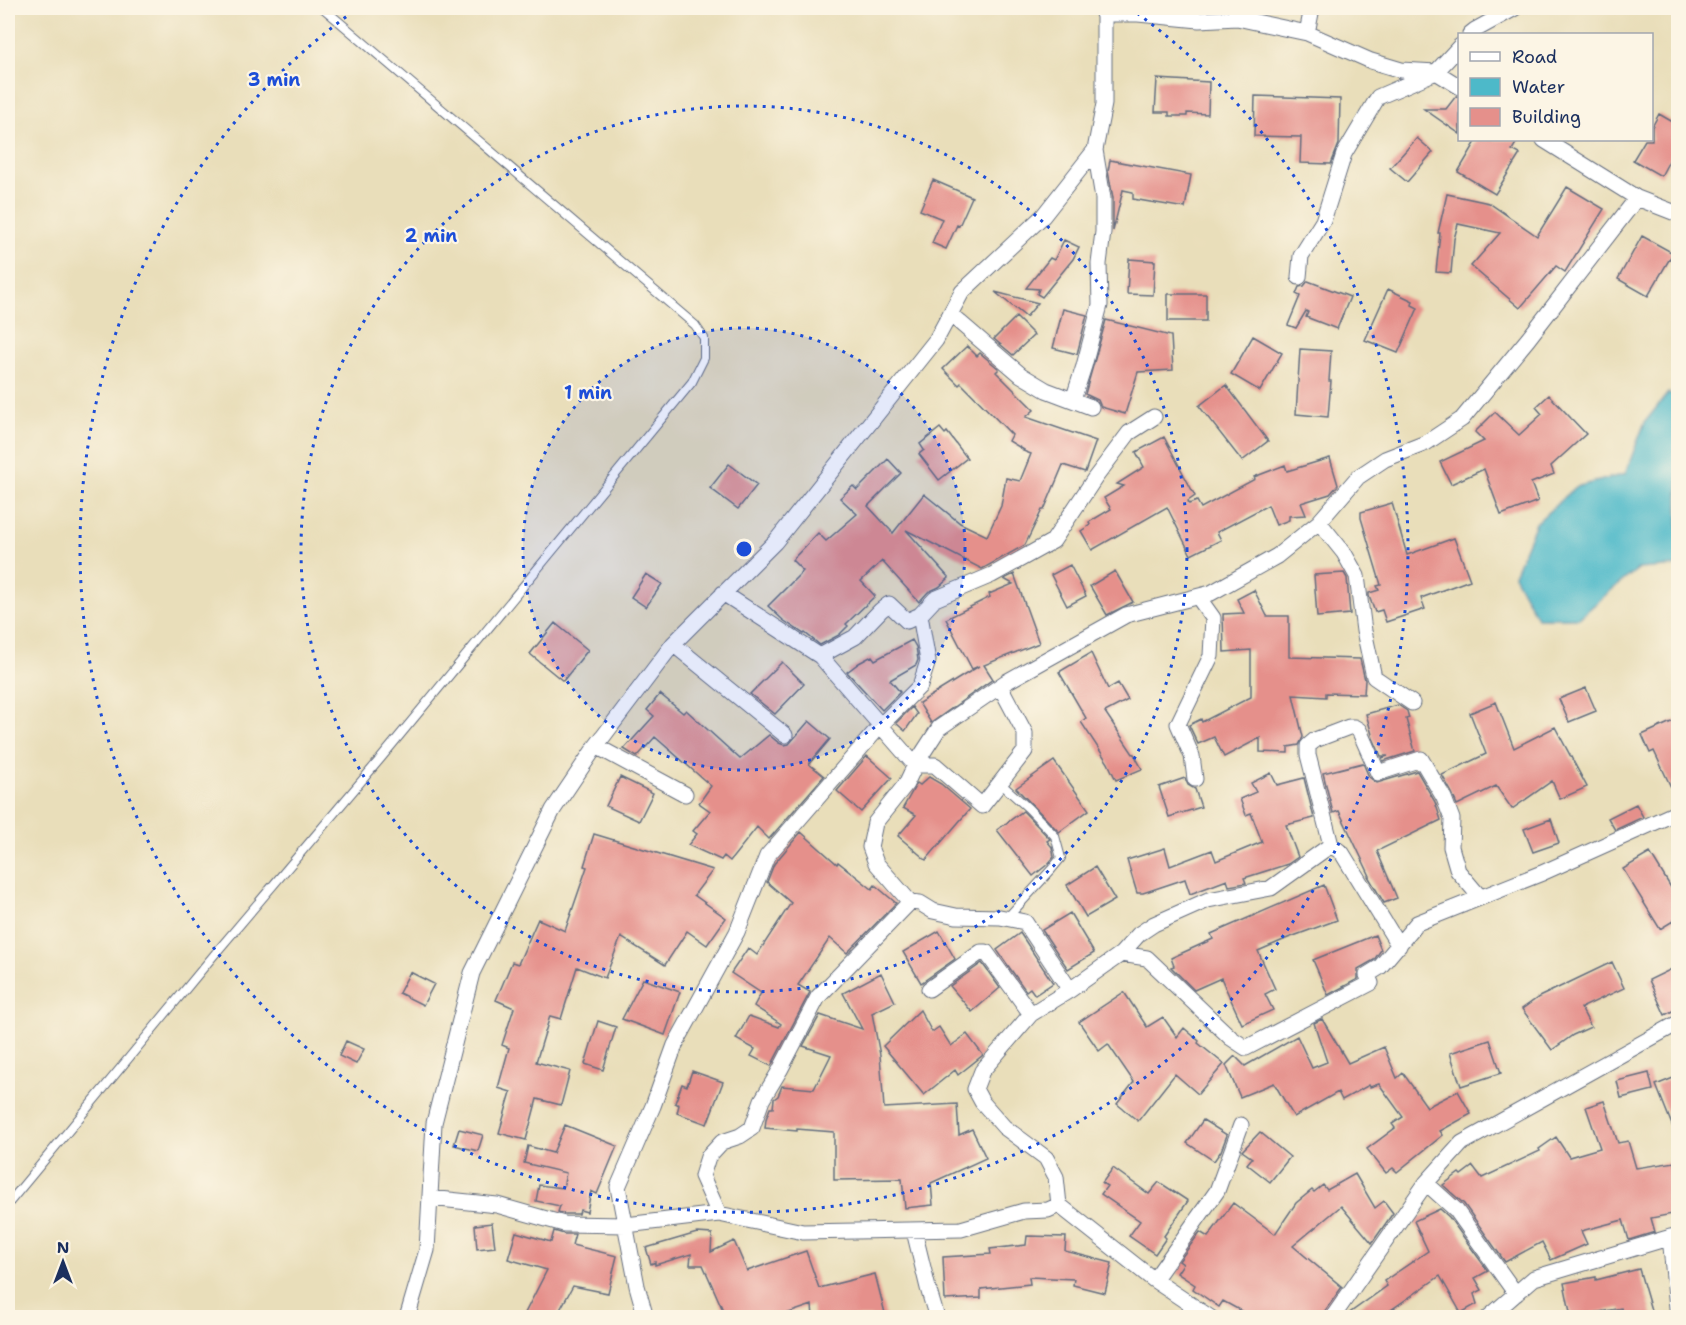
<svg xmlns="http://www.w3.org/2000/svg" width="1686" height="1325" viewBox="0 0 1686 1325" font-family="'Shantell Sans',sans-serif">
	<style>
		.water { fill: #4db9c9; stroke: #347494; stroke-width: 1.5 }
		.building { fill: #e5908b }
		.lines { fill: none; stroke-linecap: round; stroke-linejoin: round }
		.service-casing { stroke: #636c7e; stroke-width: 10 }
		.minor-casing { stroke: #636c7e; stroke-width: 17 }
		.service { stroke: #fff; stroke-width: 8 }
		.minor { stroke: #fff; stroke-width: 15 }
		.ring { fill: none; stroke: #1d4ed8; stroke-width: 3; stroke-dasharray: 3 6 }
		.centre { fill: #1d4ed8; stroke: #fcf5e5; stroke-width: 3 }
		.ring-label { font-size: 18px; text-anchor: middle; font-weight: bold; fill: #1d4ed8; stroke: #fcf5e5; stroke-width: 4.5; stroke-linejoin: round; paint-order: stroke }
	</style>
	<rect width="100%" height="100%" fill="#fcf5e5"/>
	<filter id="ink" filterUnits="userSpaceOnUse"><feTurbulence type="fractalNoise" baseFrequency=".0167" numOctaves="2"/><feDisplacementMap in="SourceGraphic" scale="12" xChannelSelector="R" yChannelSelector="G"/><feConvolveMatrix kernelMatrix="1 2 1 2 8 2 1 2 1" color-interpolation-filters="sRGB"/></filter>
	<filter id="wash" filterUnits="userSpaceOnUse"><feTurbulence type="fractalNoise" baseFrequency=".008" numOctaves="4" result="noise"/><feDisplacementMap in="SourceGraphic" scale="24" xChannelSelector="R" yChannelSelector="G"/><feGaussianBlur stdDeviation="1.35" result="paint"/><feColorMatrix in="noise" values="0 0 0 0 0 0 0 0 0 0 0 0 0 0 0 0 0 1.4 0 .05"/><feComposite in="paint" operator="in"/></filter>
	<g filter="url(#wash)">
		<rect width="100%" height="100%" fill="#e9deba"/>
		<path class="water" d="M 1668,393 L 1678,396 L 1678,566 L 1638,569 L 1609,592 L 1579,618 L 1537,618 L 1514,575 L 1536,523 L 1576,487 L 1625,474 L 1645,422 Z"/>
		<g id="blocks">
			<path class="building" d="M 1157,79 L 1209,82 L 1208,114 L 1187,113 L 1187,116 L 1169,116 L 1169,112 L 1155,112 Z
				M 1255,96 L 1340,99 L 1339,144 L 1331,164 L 1300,163 L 1301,137 L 1254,136 Z
				M 1456,96 L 1460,97 L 1460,134 L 1424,109 L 1446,109 Z
				M 1659,114 L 1678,125 L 1678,144 L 1661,176 L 1633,160 L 1645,140 L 1652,140 L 1652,127 Z
				M 1417,138 L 1433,152 L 1407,182 L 1390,168 Z
				M 1477,140 L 1518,140 L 1512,150 L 1520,154 L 1495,194 L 1458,172 Z
				M 1110,160 L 1191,175 L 1185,208 L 1133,199 L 1133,192 L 1123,190 L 1113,231 L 1113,198 L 1108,171 Z
				M 933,180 L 972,197 L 959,226 L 957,225 L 946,249 L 932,243 L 942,219 L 920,210 Z
				M 1567,187 L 1604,209 L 1565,272 L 1556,266 L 1520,308 L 1471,266 L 1500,233 L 1458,224 L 1454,239 L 1451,273 L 1436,272 L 1440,233 L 1438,233 L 1447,194 L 1489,203 L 1537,236 Z
				M 1642,236 L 1673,253 L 1648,296 L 1618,279 Z
				M 1064,240 L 1079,247 L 1073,259 L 1042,297 L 1037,294 L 1039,289 L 1026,288 L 1050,258 L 1054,260 Z
				M 1129,259 L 1155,261 L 1153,295 L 1127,294 Z
				M 1308,281 L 1350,297 L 1337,329 L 1306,317 L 1308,312 L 1306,311 L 1296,328 L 1288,325 L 1300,296 L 1296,294 L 1299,287 L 1304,286 Z
				M 1388,289 L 1413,301 L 1412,305 L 1418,308 L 1398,353 L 1365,340 Z
				M 995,292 L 1038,303 L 1026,317 Z
				M 1168,294 L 1206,294 L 1206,321 L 1168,321 Z
				M 1063,309 L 1087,315 L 1077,354 L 1053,348 Z
				M 1016,317 L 1034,335 L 1013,355 L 994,339 Z
				M 1106,320 L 1171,336 L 1173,370 L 1138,372 L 1125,414 L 1101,407 L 1098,400 L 1085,394 Z
				M 1253,336 L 1282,353 L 1260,391 L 1231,374 Z
				M 967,346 L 977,356 L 980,353 L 999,369 L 996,372 L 1034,410 L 1026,417 L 1096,441 L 1085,472 L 1063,465 L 1044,510 L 1042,510 L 1025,545 L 982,569 L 906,530 L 949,578 L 939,587 L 928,592 L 919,602 L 882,561 L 861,581 L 875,596 L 846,624 L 848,626 L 839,635 L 820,645 L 805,633 L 804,634 L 783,620 L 768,606 L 803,571 L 792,560 L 818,533 L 826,541 L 857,514 L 840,498 L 853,486 L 857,490 L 888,459 L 901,473 L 868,506 L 893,533 L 924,494 L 960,523 L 987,536 L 1001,506 L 1006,478 L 1020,481 L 1031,454 L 1023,451 L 1024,450 L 1009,441 L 1012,435 L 961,383 L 959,385 L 943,369 Z
				M 1300,349 L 1331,351 L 1329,381 L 1331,381 L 1328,417 L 1296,414 Z
				M 1226,385 L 1268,441 L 1242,461 L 1199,406 Z
				M 1549,395 L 1586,434 L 1551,466 L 1554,474 L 1531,483 L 1538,501 L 1501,515 L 1484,469 L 1451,484 L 1440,462 L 1484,441 L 1475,432 L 1495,412 L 1519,435 L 1542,414 L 1536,407 Z
				M 940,428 L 945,434 L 947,432 L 967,458 L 939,480 L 919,454 L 924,450 L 920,444 Z
				M 1164,437 L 1195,496 L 1188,501 L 1189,504 L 1197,501 L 1201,508 L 1255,479 L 1254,477 L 1285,465 L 1287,471 L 1330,458 L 1338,485 L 1330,494 L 1301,503 L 1306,515 L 1289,516 L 1289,520 L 1276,525 L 1268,505 L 1217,532 L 1221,540 L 1191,555 L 1167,507 L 1092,550 L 1081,531 L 1090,525 L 1089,522 L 1111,509 L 1104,498 L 1124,486 L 1117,484 L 1144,467 L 1136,452 Z
				M 729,464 L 757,485 L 738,509 L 710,488 Z
				M 1392,503 L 1407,555 L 1454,538 L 1470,580 L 1421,598 L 1425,609 L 1386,622 L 1382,610 L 1375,612 L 1369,596 L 1369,593 L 1379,590 L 1377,586 L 1381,585 L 1361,518 L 1361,512 Z
				M 1070,565 L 1086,596 L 1067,606 L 1051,575 Z
				M 1115,571 L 1133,602 L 1107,615 L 1090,586 Z
				M 1344,573 L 1347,578 L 1350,614 L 1317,617 L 1314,575 Z
				M 646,574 L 662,584 L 646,607 L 631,597 Z
				M 1014,574 L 1039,643 L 984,665 L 993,679 L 931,723 L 919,703 L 979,666 L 972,669 L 946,619 L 990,597 L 989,594 L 1013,584 L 1004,579 Z
				M 1254,590 L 1267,616 L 1289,616 L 1289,657 L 1360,659 L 1365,680 L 1364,694 L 1326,693 L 1326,697 L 1293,695 L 1303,737 L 1299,745 L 1288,747 L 1288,753 L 1260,752 L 1260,738 L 1224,757 L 1214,737 L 1198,744 L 1189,725 L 1201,719 L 1202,722 L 1251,697 L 1251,650 L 1224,652 L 1223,614 L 1244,613 L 1237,599 Z
				M 555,623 L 588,650 L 563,681 L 530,654 Z
				M 912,640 L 916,647 L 918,660 L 916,665 L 890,680 L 900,692 L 882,710 L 847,672 L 859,663 L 872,656 L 875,660 Z
				M 1091,653 L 1108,689 L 1118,683 L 1128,700 L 1105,712 L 1133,754 L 1134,754 L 1142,769 L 1116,780 L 1108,763 L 1081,722 L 1086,718 L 1059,672 Z
				M 782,662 L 804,684 L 775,714 L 750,694 Z
				M 1586,688 L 1596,711 L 1569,722 L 1559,699 Z
				M 660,694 L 683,713 L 686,710 L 740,759 L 769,735 L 779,743 L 784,745 L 789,744 L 809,721 L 830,739 L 809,764 L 824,776 L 769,839 L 757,827 L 730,861 L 724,856 L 721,860 L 688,845 L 697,834 L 693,831 L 710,811 L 699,803 L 711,786 L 655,737 L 637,757 L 624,749 L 654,716 L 647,710 Z
				M 1496,702 L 1514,748 L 1555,727 L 1587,787 L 1560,799 L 1552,781 L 1512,809 L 1496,786 L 1457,805 L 1452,793 L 1442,775 L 1486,754 L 1470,713 Z
				M 1398,705 L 1407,711 L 1409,718 L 1406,719 L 1415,751 L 1383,761 L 1382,758 L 1388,756 L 1381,756 L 1373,738 L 1366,714 Z
				M 912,707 L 917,714 L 905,731 L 896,723 Z
				M 1678,719 L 1678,802 L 1654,751 L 1650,753 L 1642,735 Z
				M 867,756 L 892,778 L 861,812 L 837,791 Z
				M 1054,761 L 1089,810 L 1059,832 L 1016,788 Z
				M 1363,763 L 1369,777 L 1377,783 L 1417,771 L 1435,802 L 1441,820 L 1377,851 L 1397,898 L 1384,903 L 1368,876 L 1370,876 L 1339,811 L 1333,813 L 1323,773 Z
				M 1271,773 L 1277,785 L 1304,778 L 1314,818 L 1286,825 L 1298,857 L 1288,864 L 1244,878 L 1246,883 L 1229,886 L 1227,880 L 1190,894 L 1185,879 L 1143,893 L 1137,893 L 1127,860 L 1165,848 L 1170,866 L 1212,850 L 1216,861 L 1262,842 L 1251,813 L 1246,815 L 1240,799 L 1256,792 L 1251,783 Z
				M 620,777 L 653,793 L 639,821 L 606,806 Z
				M 929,777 L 941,784 L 970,809 L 926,860 L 898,836 L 916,815 L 903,808 L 917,783 L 920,785 Z
				M 1185,778 L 1188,785 L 1195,789 L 1201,807 L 1169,817 L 1159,787 Z
				M 1636,804 L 1643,817 L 1615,830 L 1608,818 Z
				M 1023,811 L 1050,839 L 1047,841 L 1052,847 L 1054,857 L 1048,864 L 1033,876 L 997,830 Z
				M 1551,819 L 1559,843 L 1533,852 L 1524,829 Z
				M 801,832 L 837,864 L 838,862 L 872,889 L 875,885 L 896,903 L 847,953 L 830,938 L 798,985 L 810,992 L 771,1066 L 751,1056 L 755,1049 L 736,1039 L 749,1016 L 779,1027 L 781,1024 L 754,1006 L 761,993 L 731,973 L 748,948 L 757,955 L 791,903 L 767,882 L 774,864 Z
				M 594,834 L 713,870 L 694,895 L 726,918 L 707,945 L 687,931 L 665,965 L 621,937 L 605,978 L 577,967 L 561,1019 L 550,1016 L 536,1062 L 570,1071 L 561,1105 L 537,1099 L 526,1140 L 499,1133 L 511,1092 L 498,1088 L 509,1048 L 502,1045 L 514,1008 L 496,1000 L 512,962 L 518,964 L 538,919 L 565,931 L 587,867 L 584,866 Z
				M 1650,853 L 1678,899 L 1678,918 L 1660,929 L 1623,869 Z
				M 1095,867 L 1115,900 L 1086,917 L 1067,885 Z
				M 1324,885 L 1337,920 L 1288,938 L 1258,951 L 1275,989 L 1265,994 L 1273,1010 L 1242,1024 L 1221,978 L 1194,990 L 1171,967 L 1174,966 L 1171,958 L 1213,939 L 1211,934 Z
				M 1070,913 L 1094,953 L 1068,969 L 1042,930 Z
				M 939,931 L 955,959 L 921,983 L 903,952 Z
				M 1020,933 L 1053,983 L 1035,995 L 1030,988 L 1026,991 L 997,950 Z
				M 1375,935 L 1381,950 L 1374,960 L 1358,969 L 1358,979 L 1328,995 L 1313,960 Z
				M 1612,962 L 1624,988 L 1581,1008 L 1591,1027 L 1573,1035 L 1552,1050 L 1522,1009 L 1539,997 Z
				M 982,963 L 1000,988 L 972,1012 L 950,986 Z
				M 1678,966 L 1678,1008 L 1665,1015 L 1649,980 Z
				M 410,972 L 434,984 L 423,1005 L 399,993 Z
				M 881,973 L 895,1002 L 872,1013 L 880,1055 L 884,1108 L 957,1104 L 959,1135 L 972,1129 L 986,1158 L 931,1183 L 933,1205 L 905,1208 L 902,1179 L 834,1180 L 834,1132 L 797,1129 L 797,1131 L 765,1128 L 766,1119 L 770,1108 L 773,1108 L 774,1099 L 778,1096 L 782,1086 L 814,1089 L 831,1055 L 803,1046 L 820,1015 L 862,1029 L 843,993 Z
				M 643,979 L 680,992 L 665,1035 L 622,1019 Z
				M 1124,992 L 1147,1027 L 1163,1017 L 1177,1037 L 1184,1028 L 1199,1041 L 1198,1043 L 1224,1064 L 1198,1094 L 1175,1074 L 1138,1121 L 1117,1104 L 1134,1082 L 1108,1044 L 1099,1051 L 1079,1022 Z
				M 920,1010 L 932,1032 L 939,1027 L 951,1046 L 967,1034 L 983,1055 L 958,1075 L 955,1070 L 924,1095 L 883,1046 Z
				M 1322,1019 L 1348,1063 L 1384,1047 L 1397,1078 L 1403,1073 L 1427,1107 L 1458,1091 L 1471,1114 L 1440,1131 L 1443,1135 L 1397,1172 L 1393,1168 L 1386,1173 L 1367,1149 L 1395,1128 L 1392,1124 L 1403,1117 L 1379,1084 L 1370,1087 L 1369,1085 L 1342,1100 L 1338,1092 L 1294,1117 L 1274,1083 L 1240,1097 L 1226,1065 L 1235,1056 L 1245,1066 L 1297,1036 L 1312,1068 L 1327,1062 L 1314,1023 Z
				M 598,1021 L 616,1027 L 603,1070 L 585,1064 Z
				M 1490,1040 L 1501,1073 L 1461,1086 L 1450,1053 Z
				M 346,1041 L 364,1049 L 356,1064 L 339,1056 Z
				M 692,1071 L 723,1082 L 707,1124 L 677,1113 L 679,1105 L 675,1103 L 682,1084 L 687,1086 Z
				M 1649,1073 L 1653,1090 L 1621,1098 L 1617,1081 Z
				M 1678,1076 L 1678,1140 L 1656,1085 Z
				M 1604,1101 L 1618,1143 L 1628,1141 L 1636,1168 L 1675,1162 L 1678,1181 L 1678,1213 L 1651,1218 L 1655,1232 L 1629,1240 L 1623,1220 L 1581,1231 L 1587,1244 L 1551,1260 L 1542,1242 L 1505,1262 L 1464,1204 L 1443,1185 L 1459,1173 L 1461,1175 L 1473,1166 L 1482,1178 L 1540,1151 L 1539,1149 L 1556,1137 L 1569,1157 L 1600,1148 L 1586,1107 Z
				M 1203,1120 L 1227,1135 L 1221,1151 L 1214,1161 L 1187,1143 Z
				M 565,1125 L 617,1146 L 597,1194 L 591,1191 L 587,1212 L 580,1210 L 579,1214 L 565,1214 L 558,1212 L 560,1206 L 536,1201 L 539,1185 L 563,1188 L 566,1173 L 524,1163 L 528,1146 L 553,1153 Z
				M 459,1129 L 483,1135 L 478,1151 L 454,1145 Z
				M 1260,1132 L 1290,1157 L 1270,1182 L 1247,1164 L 1252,1158 L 1242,1151 Z
				M 1113,1168 L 1149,1194 L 1159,1182 L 1188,1201 L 1164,1236 L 1166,1238 L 1155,1254 L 1129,1236 L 1140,1221 L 1101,1194 L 1107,1186 L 1102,1183 Z
				M 1355,1174 L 1375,1208 L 1384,1201 L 1393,1213 L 1372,1243 L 1341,1206 L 1293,1246 L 1342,1287 L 1324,1312 L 1322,1317 L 1252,1317 L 1223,1301 L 1219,1307 L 1193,1289 L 1195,1285 L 1177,1273 L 1183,1264 L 1179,1261 L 1200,1232 L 1208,1237 L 1233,1203 L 1275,1234 L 1296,1203 L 1312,1190 L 1314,1192 L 1323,1185 L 1327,1190 Z
				M 1440,1209 L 1449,1217 L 1488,1271 L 1475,1278 L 1482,1290 L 1474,1294 L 1477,1304 L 1461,1313 L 1440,1276 L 1391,1310 L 1397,1317 L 1344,1317 L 1387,1286 L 1384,1281 L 1428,1251 L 1414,1221 Z
				M 492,1223 L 495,1247 L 477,1249 L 475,1225 Z
				M 554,1231 L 564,1234 L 575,1234 L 572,1245 L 617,1256 L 608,1293 L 573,1286 L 556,1317 L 523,1317 L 547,1270 L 508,1259 L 516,1232 L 551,1242 Z
				M 697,1233 L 712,1234 L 711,1252 L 734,1241 L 747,1271 L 806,1251 L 819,1288 L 875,1274 L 886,1317 L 813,1317 L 812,1305 L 777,1317 L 726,1317 L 703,1265 L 690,1265 L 691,1254 L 655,1265 L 655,1262 L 651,1264 L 646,1248 Z
				M 1027,1236 L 1066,1237 L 1065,1251 L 1112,1263 L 1105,1293 L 1073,1285 L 1074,1279 L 1029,1277 L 1030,1284 L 981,1289 L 981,1298 L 945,1300 L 943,1257 L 991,1254 L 990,1249 L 1026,1245 Z
				M 1639,1269 L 1653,1317 L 1623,1317 L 1621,1308 L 1571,1317 L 1564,1283 L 1596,1277 L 1596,1280 Z"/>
		</g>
	</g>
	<g filter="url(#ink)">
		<use href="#blocks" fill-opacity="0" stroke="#636c7e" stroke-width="1.5"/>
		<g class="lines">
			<defs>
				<path id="service" d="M 999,782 L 1028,808 L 1055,836 L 1061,858 L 1051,870 L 1007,918
					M 8,1204 L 214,955 L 381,758 L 692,382 L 704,358 L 704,338 L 695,325 L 323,8"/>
				<path id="minor" d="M 1103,14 L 1138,14 L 1199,20 L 1237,18 L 1307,33 L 1371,61 L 1401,70 L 1436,72 L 1460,46
					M 1307,33 L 1312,8
					M 1470,34 L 1475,30 L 1515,8
					M 1544,140 L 1637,198 L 1678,214
					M 1299,277 L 1301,256 L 1323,221 L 1344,154 L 1378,97 L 1436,72 L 1460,87
					M 950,314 L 1021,375 L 1046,390 L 1091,407
					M 1073,400 L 1084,366 L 1100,305 L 1099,264 L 1103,232 L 1103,198 L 1095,150
					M 1319,522 L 1344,553 L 1357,576 L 1364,631 L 1374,677 L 1412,703
					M 723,593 L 820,656 L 915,765 L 935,765 L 982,806 L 1025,751 L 1025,733 L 1000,686
					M 673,644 L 785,735
					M 820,656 L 855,637 L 881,610 L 889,604 L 907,621 L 920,615 L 935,599 L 992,575 L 1053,541 L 1095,478 L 1129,433 L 1154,417
					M 596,746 L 685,794
					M 1195,779 L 1192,756 L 1178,724 L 1211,656 L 1213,618 L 1198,597
					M 1331,845 L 1308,755 L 1308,746 L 1315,740 L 1349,727 L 1354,727 L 1359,730 L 1378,773 L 1421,759 L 1444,798 L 1452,819 L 1451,847 L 1458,871 L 1480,897
					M 910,902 L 876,863 L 870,847 L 875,823 L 906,784 L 915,765 L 939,728 L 1006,682 L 1126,615 L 1211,593 L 1277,556 L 1319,522 L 1358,477 L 1385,459 L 1426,443 L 1462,419 L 1528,339 L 1637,198
					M 1121,954 L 1147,958 L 1231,1038 L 1246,1048 L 1371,983 L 1367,975 L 1380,967 L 1417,923 L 1542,873 L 1678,812
					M 929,989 L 981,952 L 986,952 L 1031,1014
					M 1426,1183 L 1456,1210 L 1516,1294
					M 430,1198 L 497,1205 L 564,1224 L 626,1225 L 719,1214 L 803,1232 L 961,1229 L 1024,1211 L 1048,1210 L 1059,1205
					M 719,1214 L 702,1176 L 708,1157 L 722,1142 L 740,1136 L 752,1128 L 762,1100 L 780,1070 L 818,997 L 910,902 L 920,903 L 933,911 L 956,916 L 1000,917 L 1025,922 L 1070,990
					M 914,1231 L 928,1288 L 937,1318
					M 1670,1237 L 1678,1318
					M 1154,1280 L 1217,1191 L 1241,1125
					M 407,1318 L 427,1250 L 434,1123 L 472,973 L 553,810 L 596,746 L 673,644 L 775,542 L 936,340 L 962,292 L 1043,216 L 1095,150 L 1104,104 L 1104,8
					M 646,1318 L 637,1286 L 618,1187 L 653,1106 L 675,1045 L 737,932 L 767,856 L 880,726 L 920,686 L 928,661 L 920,615
					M 1211,1318 L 1154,1280 L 1059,1205 L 1056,1177 L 1046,1158 L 1004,1127 L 982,1102 L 975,1089 L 982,1071 L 1031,1014 L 1070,990 L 1121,954 L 1139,934 L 1154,924 L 1208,900 L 1271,888 L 1331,845 L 1342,853 L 1399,946
					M 1332,1318 L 1426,1183 L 1462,1143 L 1678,1023
					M 1488,1318 L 1534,1278 L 1678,1235"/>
			</defs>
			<use href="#service" class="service-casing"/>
			<use href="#minor" class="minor-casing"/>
			<use href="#service" class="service"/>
			<use href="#minor" class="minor"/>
		</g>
	</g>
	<circle cx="744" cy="549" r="221" fill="#1d4ed8" fill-opacity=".12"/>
	<g class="ring">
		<circle cx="744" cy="549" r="221"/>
		<circle cx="744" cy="549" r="443"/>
		<path d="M1130 8A664 664 0 1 1 358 8"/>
	</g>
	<circle cx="744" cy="549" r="9" class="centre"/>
	<g class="ring-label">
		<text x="274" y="86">3 min</text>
		<text x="431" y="242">2 min</text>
		<text x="588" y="399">1 min</text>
	</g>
	<rect width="1686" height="1325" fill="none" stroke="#fcf5e5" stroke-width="30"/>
	<rect x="1458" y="33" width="195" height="108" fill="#fcf5e5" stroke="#a2a6af" stroke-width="1.5"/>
	<rect x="1470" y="52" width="30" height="9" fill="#ffffff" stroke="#a2a6af" stroke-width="1.5"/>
	<text x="1512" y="63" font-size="18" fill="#1b2f5e">Road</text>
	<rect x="1470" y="78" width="30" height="18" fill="#4db9c9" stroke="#a2a6af" stroke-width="1.5"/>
	<text x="1512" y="93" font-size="18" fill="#1b2f5e">Water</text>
	<rect x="1470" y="108" width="30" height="18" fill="#e5908b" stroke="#a2a6af" stroke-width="1.5"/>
	<text x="1512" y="123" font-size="18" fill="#1b2f5e">Building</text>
	<g transform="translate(63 1262)" stroke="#fcf5e5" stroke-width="4.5" paint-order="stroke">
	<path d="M0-4.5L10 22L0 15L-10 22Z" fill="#1b2f5e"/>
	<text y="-9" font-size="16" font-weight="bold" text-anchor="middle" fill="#1b2f5e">N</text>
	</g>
</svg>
